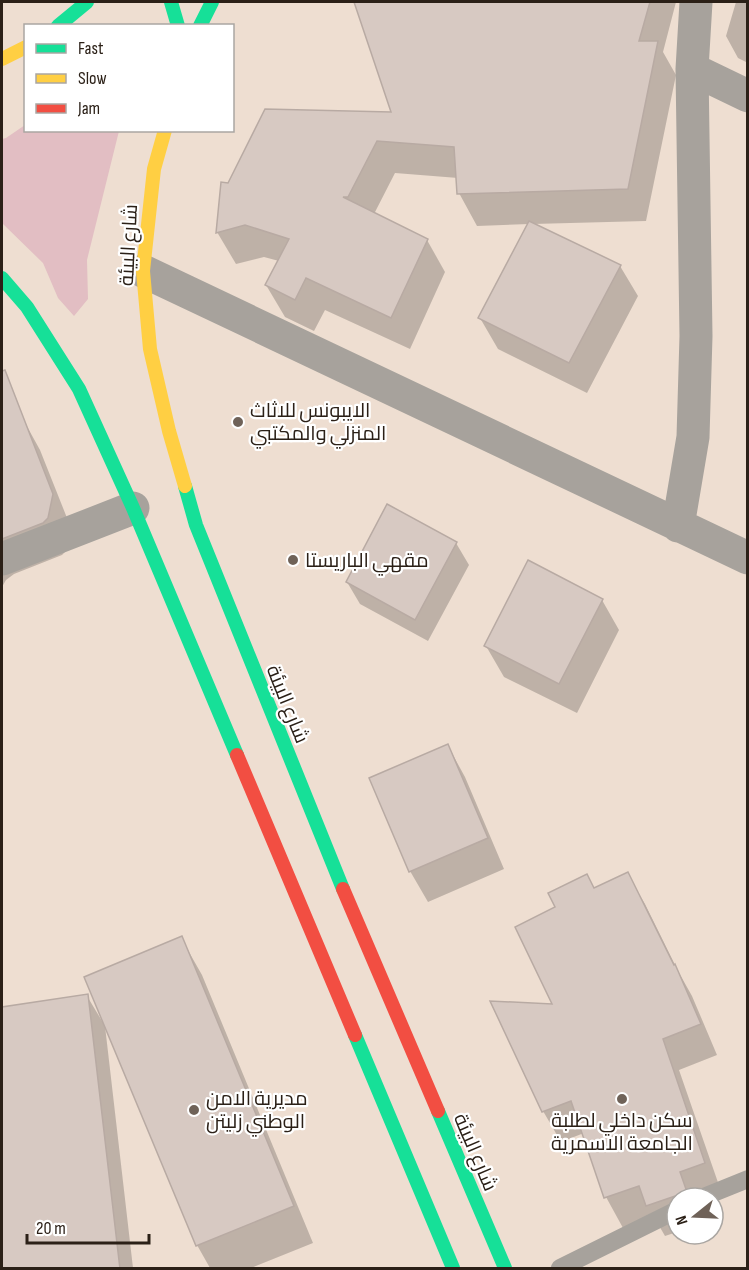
<svg xmlns="http://www.w3.org/2000/svg" width="749" height="1270" viewBox="0 0 749 1270" font-family="'Sofia Sans Condensed',Cairo,sans-serif">
	<style>
		.green { fill: #e2bec3 }
		.shadow { fill: #0003 }
		.building { fill: #d7c9c2; stroke: #b8aaa3; stroke-width: 1.5 }
		.lines { fill: none; stroke-linecap: round; stroke-linejoin: round }
		.lane { stroke: #a7a29c; stroke-width: 18 }
		.street { stroke: #a7a29c; stroke-width: 33 }
		.fast { stroke: #16e098; stroke-width: 14 }
		.slow { stroke: #ffcf43; stroke-width: 14 }
		.jam { stroke: #f24e42; stroke-width: 14 }
		.poi-dot { fill: #6f6258; stroke: #fff; stroke-width: 2 }
		.labels { text-anchor: middle; stroke-width: 4.5; stroke-linejoin: round; paint-order: stroke }
		.street-label { font-size: 20px; fill: #2b2017; stroke: #fff }
		.poi-label { font-size: 20px; fill: #2b2017; stroke: #fff; text-anchor: start }
	</style>
	<rect width="100%" height="100%" fill="#eeded1"/>
	<path class="green" d="M 25,125 L 26,130 L 119,131 L 87,260 L 88,299 L 74,316 L 58,298 L 43,263 L 2,223 L 2,139 L 6,138 Z"/>
	<path class="shadow" d="M 356,2 L 676,2 L 663,52 L 676,75 L 646,221 L 533,224 L 620,266 L 638,296 L 587,393 L 498,349 L 480,318 L 529,224 L 477,226 L 459,193 L 458,178 L 395,173 L 374,214 L 427,240 L 445,272 L 410,349 L 325,310 L 314,331 L 285,317 L 266,285 L 279,261 L 264,257 L 236,264 L 217,232 L 229,184 L 393,114 Z
		M 736,2 L 748,2 L 748,63 L 738,58 L 726,36 Z
		M 2,381 L 40,450 L 71,528 L 66,551 L 62,555 L 14,574 L 6,580 L 2,587 Z
		M 456,543 L 469,565 L 428,641 L 360,604 L 347,582 Z
		M 602,600 L 619,630 L 577,713 L 504,677 L 486,646 Z
		M 448,746 L 465,777 L 504,869 L 428,902 L 410,871 Z
		M 627,874 L 645,904 L 678,971 L 692,996 L 717,1055 L 679,1070 L 722,1194 L 710,1198 L 677,1198 L 677,1232 L 665,1236 L 654,1217 L 623,1228 L 606,1197 L 584,1133 L 561,1142 L 543,1111 L 555,1005 L 594,889 Z
		M 181,938 L 202,975 L 313,1243 L 251,1268 L 210,1268 L 197,1245 L 105,1026 L 133,1268 L 2,1268 L 2,1008 L 87,996 L 102,1021 Z"/>
	<path class="building" d="M 354,2 L 650,2 L 639,41 L 658,41 L 628,189 L 457,194 L 454,147 L 377,141 L 348,197 L 343,197 L 428,239 L 391,318 L 306,278 L 295,300 L 265,285 L 289,239 L 245,225 L 216,233 L 221,182 L 228,183 L 265,109 L 391,112 Z
		M 529,221 L 621,265 L 569,363 L 478,318 Z
		M 5,370 L 53,494 L 48,518 L 43,523 L 2,539 L 2,371 Z
		M 387,504 L 457,542 L 415,620 L 346,582 Z
		M 528,560 L 603,599 L 559,684 L 484,646 Z
		M 448,744 L 488,838 L 409,872 L 369,778 Z
		M 628,872 L 674,965 L 675,964 L 701,1024 L 663,1039 L 705,1163 L 680,1172 L 687,1192 L 646,1206 L 639,1186 L 604,1198 L 571,1101 L 542,1112 L 490,1001 L 552,1004 L 515,927 L 555,907 L 548,893 L 587,874 L 594,888 Z
		M 182,936 L 294,1206 L 196,1246 L 84,977 Z
		M 88,994 L 120,1269 L 2,1269 L 2,1007 Z"/>
	<g class="lines">
		<path class="lane" d="M 701,1198 L 748,1179
			M 560,1268 L 677,1210"/>
		<path class="street" d="M 692,69 L 748,96
			M 143,271 L 748,558
			M 678,526 L 693,437 L 696,336 L 692,69 L 696,2
			M 2,559 L 133,508"/>
		<path class="fast" d="M 171,2 L 178,26
			M 58,26 L 87,2
			M 200,26 L 212,2
			M 2,278 L 27,307 L 79,389 L 133,508 L 237,755
			M 185,486 L 196,525 L 343,889
			M 355,1035 L 453,1268
			M 438,1111 L 505,1268"/>
		<path class="slow" d="M 2,59 L 26,47
			M 165,130 L 154,169 L 143,271 L 150,349 L 169,431 L 185,486"/>
		<path class="jam" d="M 237,755 L 355,1035
			M 343,889 L 438,1111"/>
	</g>
	<g class="poi-dot">
		<circle cx="238" cy="422" r="6"/>
		<circle cx="293" cy="560" r="6"/>
		<circle cx="622" cy="1099" r="6"/>
		<circle cx="194" cy="1110" r="6"/>
	</g>
	<g class="labels">
		<g class="street-label">
			<text transform="translate(128 245) rotate(-87)" y="7">شارع البيئة</text>
			<text transform="translate(288 704) rotate(68)" y="7">شارع البيئة</text>
			<text transform="translate(476 1152) rotate(67)" y="7">شارع البيئة</text>
		</g>
		<g class="poi-label">
			<text x="250" y="417">الايبونس للاثاث<tspan x="250" dy="23">المنزلي والمكتبي</tspan></text>
			<text x="305" y="567">مقهي الباريستا</text>
			<text x="206" y="1105">مديرية الامن<tspan x="206" dy="23">الوطني زليتن</tspan></text>
			<text x="622" y="1127" text-anchor="middle">سكن داخلي لطلبة<tspan x="622" dy="23">الجامعة اﻻسمرية</tspan></text>
		</g>
	</g>
	<rect width="749" height="1270" fill="none" stroke="#2b2017" stroke-width="6"/>
	<rect x="24" y="24" width="210" height="108" fill="#ffffff" stroke="#aaa6a2" stroke-width="1.5"/>
	<rect x="36" y="44" width="30" height="9" fill="#16e098" stroke="#aaa6a2" stroke-width="1.5"/>
	<text x="78" y="54" font-size="18" fill="#2b2017">Fast</text>
	<rect x="36" y="74" width="30" height="9" fill="#ffcf43" stroke="#aaa6a2" stroke-width="1.5"/>
	<text x="78" y="84" font-size="18" fill="#2b2017">Slow</text>
	<rect x="36" y="104" width="30" height="9" fill="#f24e42" stroke="#aaa6a2" stroke-width="1.5"/>
	<text x="78" y="114" font-size="18" fill="#2b2017">Jam</text>
	<g transform="translate(695 1216) rotate(252)"><circle r="28" fill="#ffffff" stroke="#aaa6a2" stroke-width="1.5"/>
	<path d="M0-4.5L10 22L0 15L-10 22Z" fill="#6f6258"/>
	<text y="-9" font-size="16" font-weight="bold" text-anchor="middle" fill="#2b2017">N</text>
	</g>
	<path d="M27 1234v9h122v-9" fill="none" stroke="#2b2017" stroke-width="3"/>
	<text x="36" y="1234" font-size="18" fill="#2b2017" stroke="#ffffff" stroke-width="4.5" paint-order="stroke">20 m</text>
</svg>
